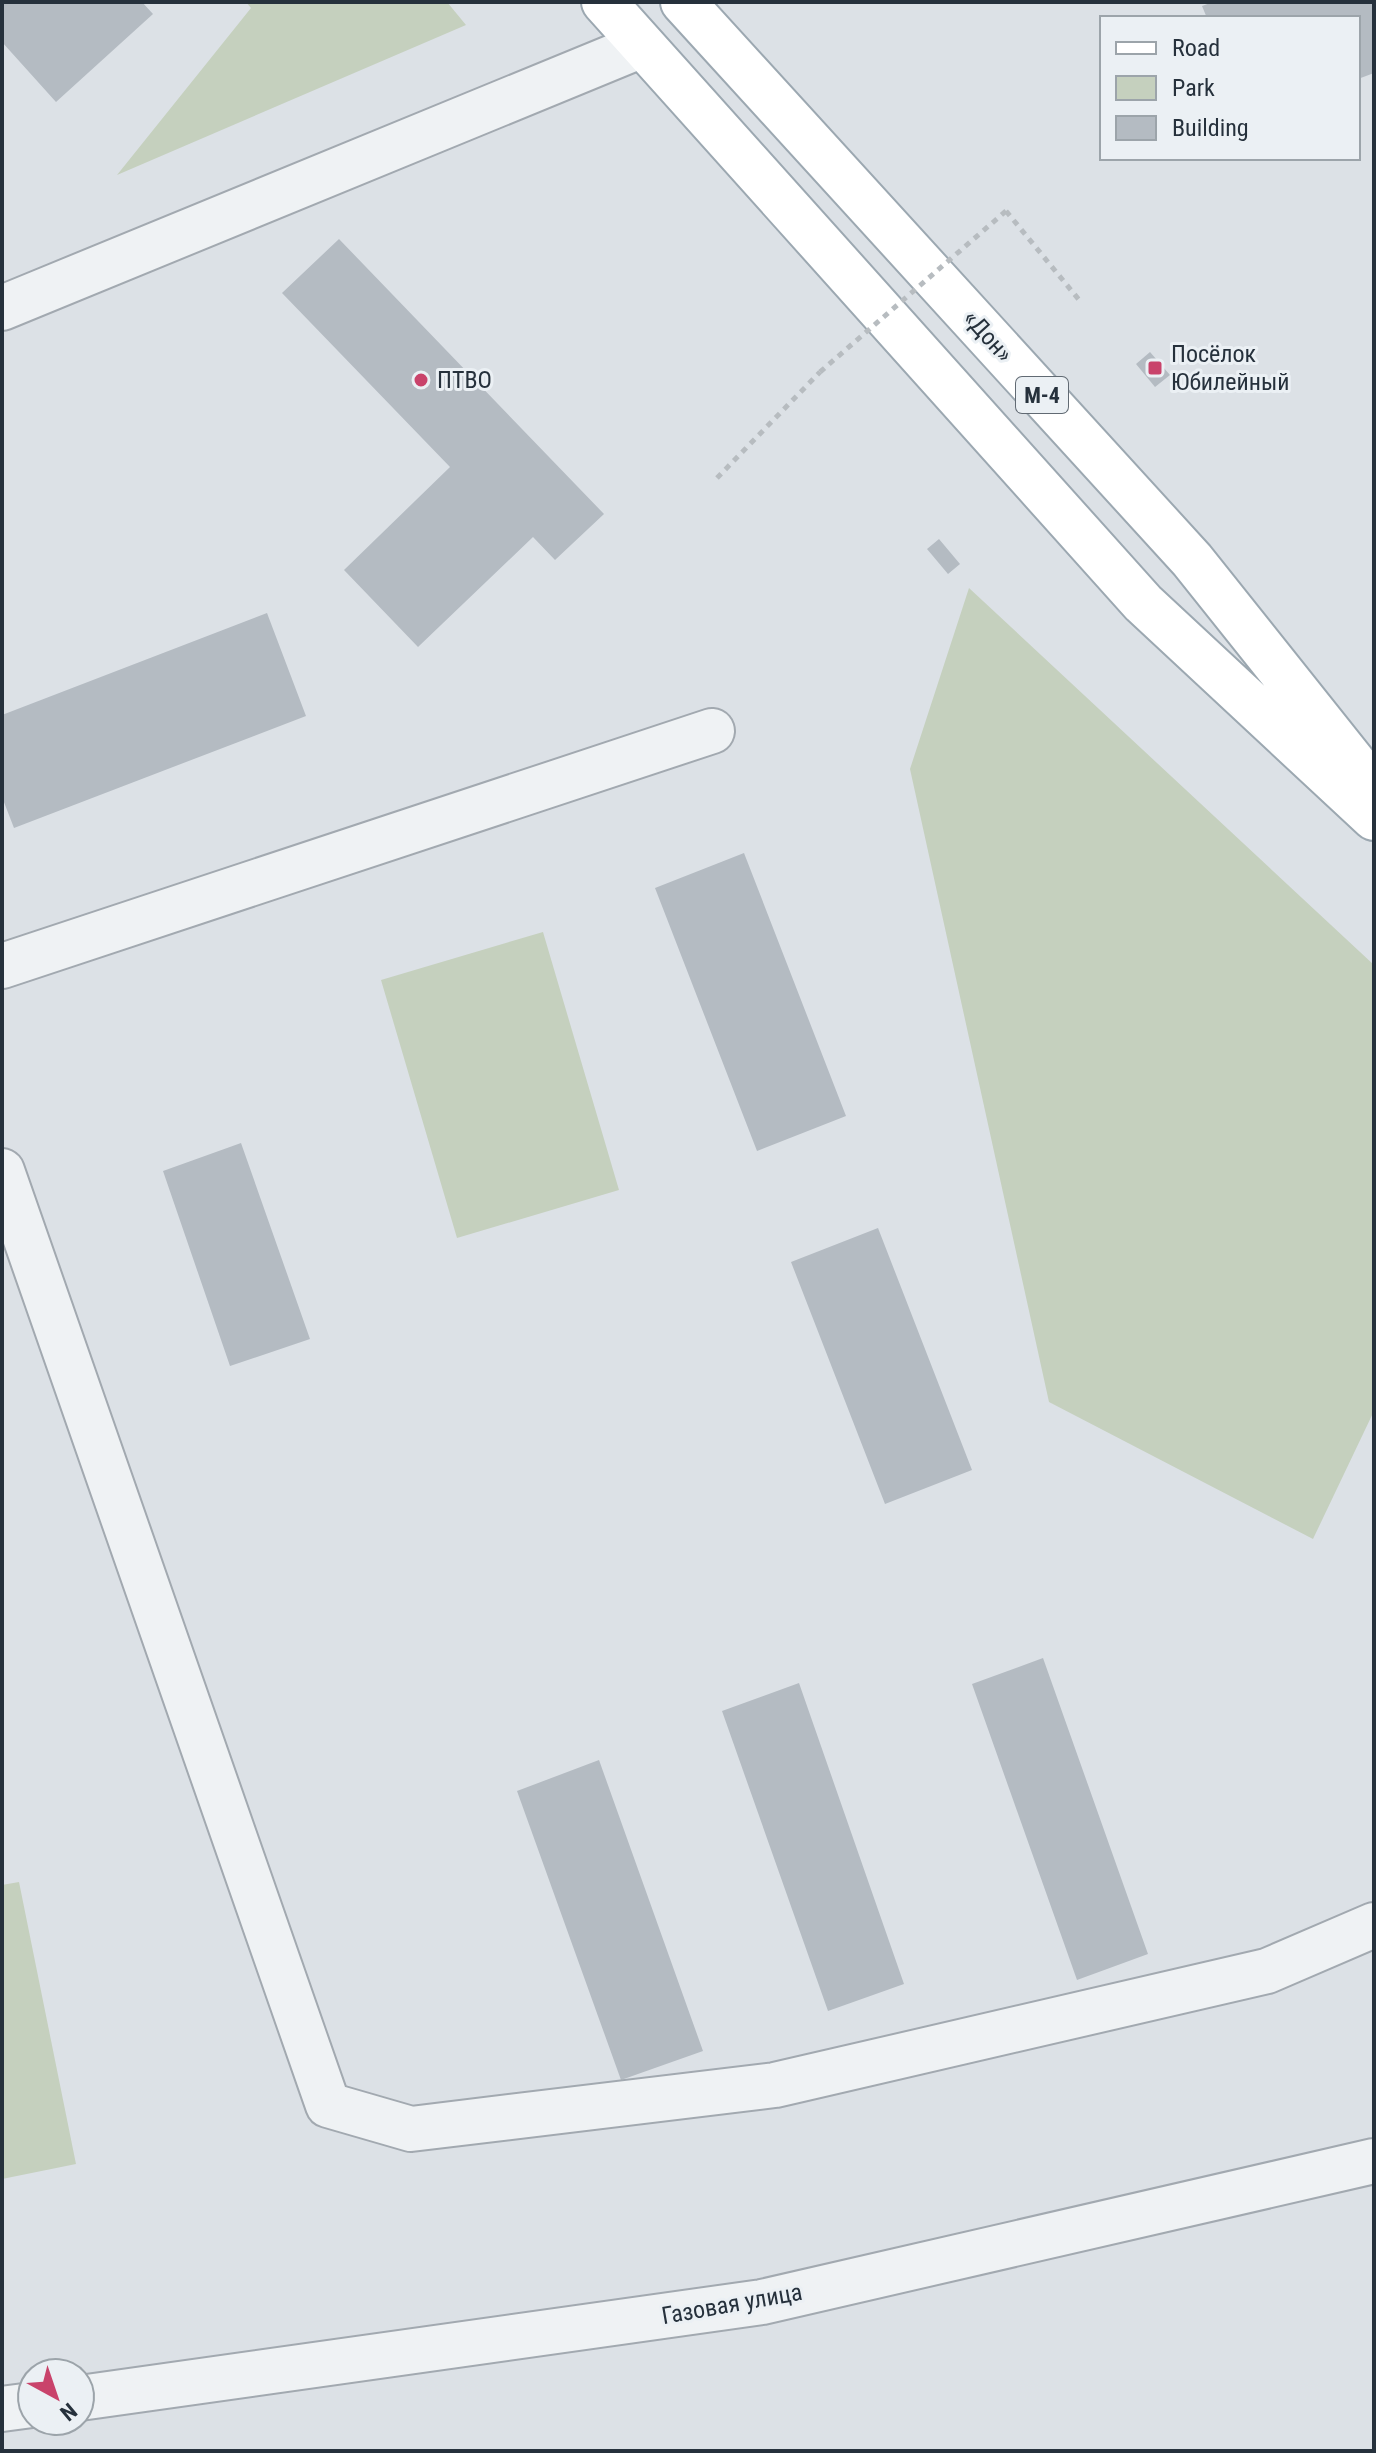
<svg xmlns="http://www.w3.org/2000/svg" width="1376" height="2453" viewBox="0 0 1376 2453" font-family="'Roboto Condensed',sans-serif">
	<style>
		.green { fill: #c5d0be }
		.building { fill: #b4bbc2 }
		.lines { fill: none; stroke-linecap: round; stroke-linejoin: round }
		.minor-casing { stroke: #a2a9b0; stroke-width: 48 }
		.major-casing { stroke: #9ca8b1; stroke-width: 48 }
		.path { stroke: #b7bcc0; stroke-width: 5; stroke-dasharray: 6 6; stroke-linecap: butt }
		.minor { stroke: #eff2f4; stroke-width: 44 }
		.major { stroke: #fff; stroke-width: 44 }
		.path-bridge { stroke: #b7bcc0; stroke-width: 5; stroke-dasharray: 6 6; stroke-linecap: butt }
		.poi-dot { fill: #c9436b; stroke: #ebf0f4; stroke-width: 3 }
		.labels { text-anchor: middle; stroke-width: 6; stroke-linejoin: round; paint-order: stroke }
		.shield { fill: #ebf0f4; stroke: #616a73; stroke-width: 2 }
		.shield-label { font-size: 22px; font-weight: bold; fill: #26313c }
		.street-label { font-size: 24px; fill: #26313c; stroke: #ebf0f4 }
		.poi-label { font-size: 24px; fill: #26313c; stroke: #ebf0f4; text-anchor: start }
	</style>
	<rect width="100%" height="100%" fill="#dce1e6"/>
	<path class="green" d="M 246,2 L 447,2 L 466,25 L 117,175 L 251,8 Z
		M 969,588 L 1374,965 L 1374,1411 L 1313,1539 L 1049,1402 L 910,769 Z
		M 543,932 L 619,1190 L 457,1238 L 381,980 Z
		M 19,1882 L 76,2164 L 2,2179 L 2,1885 Z"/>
	<path class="building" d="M 2,2 L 142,2 L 153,14 L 56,102 L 2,42 Z
		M 1213,2 L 1374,2 L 1374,73 L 1358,79 L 1358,18 L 1207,18 L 1202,6 Z
		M 339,239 L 604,514 L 555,560 L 533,537 L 418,647 L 344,570 L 450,467 L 282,293 Z
		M 1150,352 L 1170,375 L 1155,387 L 1136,364 Z
		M 939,539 L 960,564 L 948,574 L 927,549 Z
		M 267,613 L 306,716 L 14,828 L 2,797 L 2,715 Z
		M 744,853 L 846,1116 L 757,1151 L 655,888 Z
		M 241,1143 L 310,1339 L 230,1366 L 163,1171 Z
		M 878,1228 L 972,1470 L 885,1504 L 791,1262 Z
		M 1043,1658 L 1148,1954 L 1077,1980 L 972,1684 Z
		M 799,1683 L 904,1984 L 828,2011 L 722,1711 Z
		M 599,1760 L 703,2051 L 621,2080 L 517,1791 Z"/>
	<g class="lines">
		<defs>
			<path id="minor" d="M 2,308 L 640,46
				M 2,966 L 712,731
				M 2,1171 L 328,2105 L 411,2129 L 775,2085 L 1267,1971 L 1374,1925
				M 80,2398 L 762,2302 L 1374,2161
				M 2,2409 L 32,2405"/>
			<path id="major" d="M 604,2 L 1143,603 L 1374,818
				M 683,2 L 1192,560 L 1373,787"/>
		</defs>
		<use href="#minor" class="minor-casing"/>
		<use href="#major" class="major-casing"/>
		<path class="path" d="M 1006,211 L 1080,301
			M 717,478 L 820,372"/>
		<use href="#minor" class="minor"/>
		<use href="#major" class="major"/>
		<path class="path-bridge" d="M 820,372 L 1006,211"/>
	</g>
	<g class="poi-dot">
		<rect x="1147" y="360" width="16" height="16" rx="4"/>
		<circle cx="421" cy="380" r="8"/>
	</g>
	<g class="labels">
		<rect class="shield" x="1016" y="377" width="52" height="36" rx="6"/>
		<g class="shield-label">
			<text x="1042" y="403">М-4</text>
		</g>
		<g class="street-label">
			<text transform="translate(988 336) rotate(48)" y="8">«Дон»</text>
			<text transform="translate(732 2304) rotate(-10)" y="8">Газовая улица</text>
		</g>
		<g class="poi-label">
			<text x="1171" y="362">Посёлок<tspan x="1171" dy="28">Юбилейный</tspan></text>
			<text x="437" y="388">ПТВО</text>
		</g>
	</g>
	<rect width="1376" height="2453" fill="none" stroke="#26313c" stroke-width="8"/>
	<rect x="1100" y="16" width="260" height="144" fill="#ebf0f4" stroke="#9ca4aa" stroke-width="2"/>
	<rect x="1116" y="42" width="40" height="12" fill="#ffffff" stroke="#9ca4aa" stroke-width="2"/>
	<text x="1172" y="56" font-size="24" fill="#26313c">Road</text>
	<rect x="1116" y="76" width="40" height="24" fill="#c5d0be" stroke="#9ca4aa" stroke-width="2"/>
	<text x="1172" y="96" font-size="24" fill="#26313c">Park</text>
	<rect x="1116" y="116" width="40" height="24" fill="#b4bbc2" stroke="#9ca4aa" stroke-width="2"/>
	<text x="1172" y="136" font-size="24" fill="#26313c">Building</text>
	<g transform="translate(56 2397) rotate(140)"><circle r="38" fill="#ebf0f4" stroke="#9ca4aa" stroke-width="2"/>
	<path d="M0-6L14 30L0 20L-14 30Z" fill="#c9436b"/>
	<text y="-12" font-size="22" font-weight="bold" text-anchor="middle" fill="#26313c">N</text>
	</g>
</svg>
